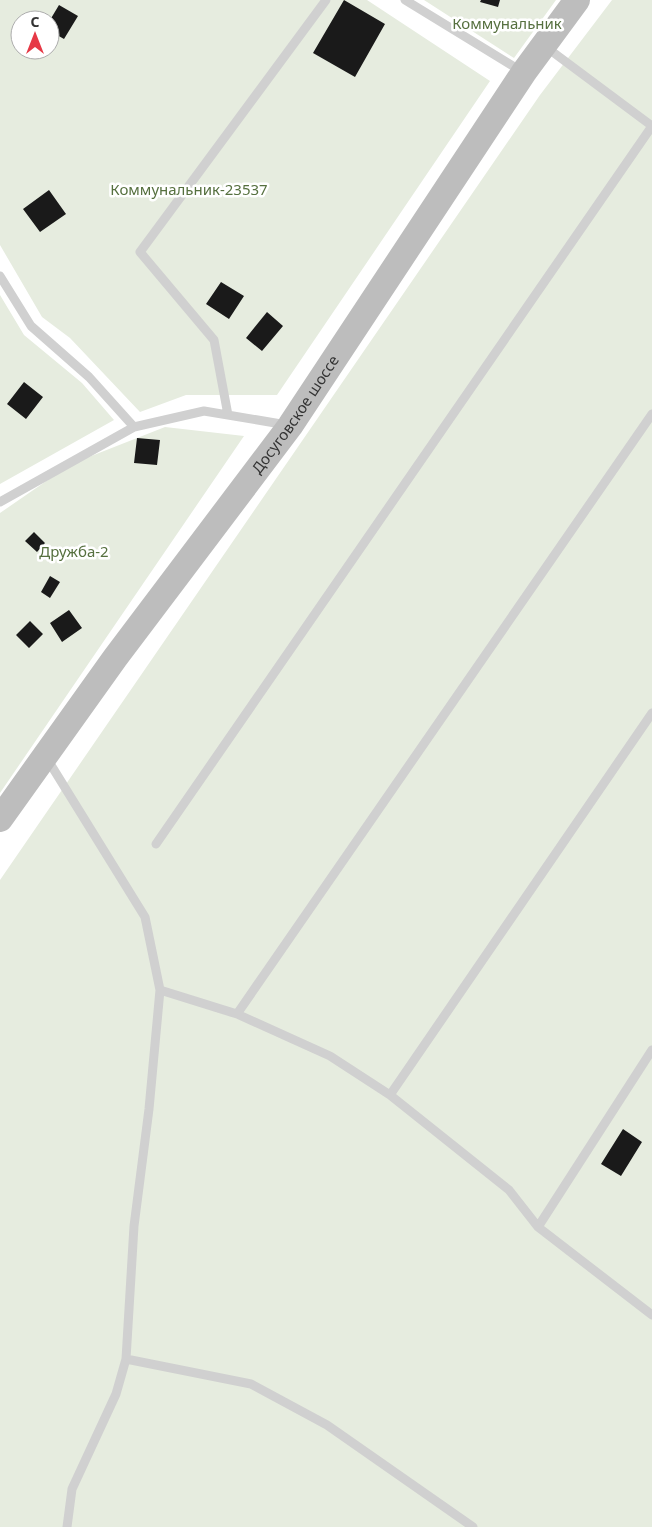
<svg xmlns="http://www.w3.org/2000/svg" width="652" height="1527" viewBox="0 0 652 1527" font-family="'Noto Sans',sans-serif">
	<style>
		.green { fill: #e6ecdf; fill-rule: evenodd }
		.building { fill: #1a1a1a }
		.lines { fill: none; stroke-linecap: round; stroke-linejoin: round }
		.service { stroke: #d0d0d0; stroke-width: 9 }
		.secondary { stroke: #bdbdbd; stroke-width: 26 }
		.labels { text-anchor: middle; stroke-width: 5; stroke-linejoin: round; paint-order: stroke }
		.park-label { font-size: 15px; fill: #56703f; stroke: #fff }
		.street-label { font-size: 15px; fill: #333; stroke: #fff }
	</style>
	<rect width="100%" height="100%" fill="#fff"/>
	<path class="green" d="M 0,0 L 367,0 L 490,81 L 277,395 L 186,395 L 140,412 L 70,338 L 42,317 L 0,245 ZM 20,20 L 50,20 L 50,50 L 20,50 Z
		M 424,0 L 556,0 L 514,58 Z
		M 612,0 L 652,0 L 652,1527 L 0,1527 L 0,880 L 540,95 Z
		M 0,295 L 24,335 L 82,383 L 114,420 L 0,484 Z
		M 165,427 L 244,436 L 0,793 L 0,513 L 71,464 Z"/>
	<path class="building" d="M 344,0 L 385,24 L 355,77 L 313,53 Z
		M 481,0 L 500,0 L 498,7 L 480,2 Z
		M 59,5 L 78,16 L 64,39 L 50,31 L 50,20 Z
		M 49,190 L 66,214 L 40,232 L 23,209 Z
		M 221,282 L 244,296 L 229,319 L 206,304 Z
		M 267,312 L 283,326 L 262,351 L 246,338 Z
		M 24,382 L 43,397 L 26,419 L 7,404 Z
		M 137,438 L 160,440 L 157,465 L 134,463 Z
		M 34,532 L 45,543 L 37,552 L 25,541 Z
		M 50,576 L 60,582 L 50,598 L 41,592 Z
		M 69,610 L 82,628 L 62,642 L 50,623 Z
		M 30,621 L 43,634 L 29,648 L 16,635 Z
		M 623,1129 L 642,1142 L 621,1176 L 601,1164 Z"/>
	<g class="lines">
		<path class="service" d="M 405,0 L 521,71
			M 546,47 L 652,126
			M 0,276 L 31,326 L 89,377 L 134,427
			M 228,415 L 214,340 L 140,252 L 326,0
			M 0,502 L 134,427 L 204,411 L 287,425
			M 46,757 L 145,917 L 160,990 L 149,1109 L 134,1226 L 126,1359 L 116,1394 L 72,1489 L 67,1527
			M 156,844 L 652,126
			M 160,990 L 237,1014 L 330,1056 L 390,1095 L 509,1190 L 538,1227 L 652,1315
			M 237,1014 L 652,414
			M 390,1095 L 652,713
			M 538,1227 L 652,1050
			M 126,1359 L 251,1384 L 327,1425 L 473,1527"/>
		<path class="secondary" id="s1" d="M 0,819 L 115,658 L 290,426 L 524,72 L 577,0"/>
	</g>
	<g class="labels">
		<g class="park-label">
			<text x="507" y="29">Коммунальник</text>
			<text x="189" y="195">Коммунальник-23537</text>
			<text x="74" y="557">Дружба-2</text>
		</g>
		<g class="street-label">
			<text dy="5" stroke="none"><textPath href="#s1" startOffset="501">Досуговское шоссе</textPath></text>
		</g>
	</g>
	<g transform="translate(35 35)"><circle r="24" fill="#ffffff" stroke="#adadad"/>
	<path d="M0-4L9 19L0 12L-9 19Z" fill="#e63946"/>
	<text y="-8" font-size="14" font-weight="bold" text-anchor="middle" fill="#333333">С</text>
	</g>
</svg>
